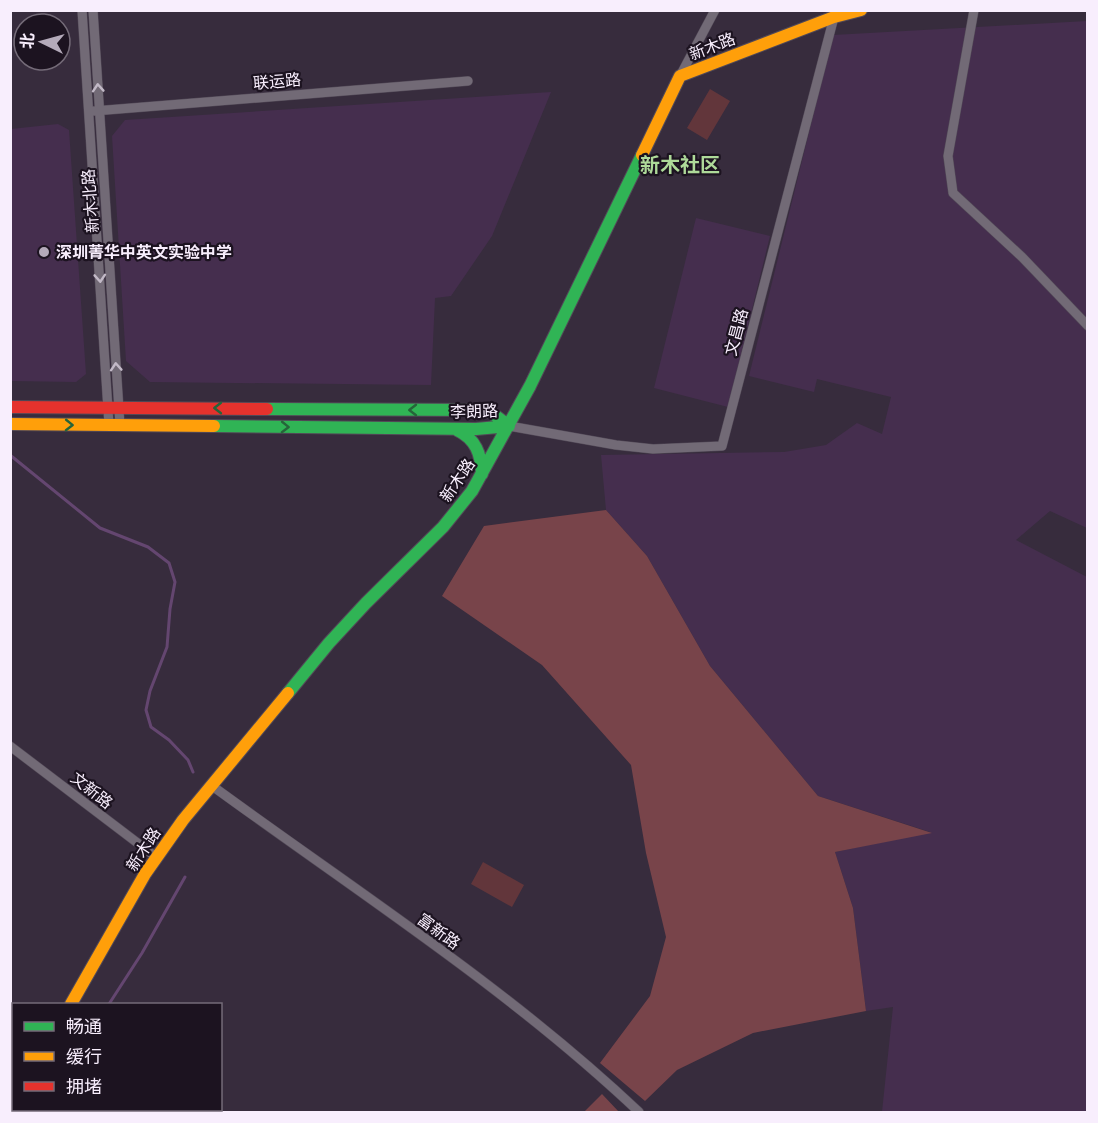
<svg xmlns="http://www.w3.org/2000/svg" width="1098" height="1123" viewBox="0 0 1098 1123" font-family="'Fira Sans Condensed','Noto Sans SC',sans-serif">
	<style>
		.built { fill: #452e4e }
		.green { fill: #62363b }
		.forest { fill: #78444a }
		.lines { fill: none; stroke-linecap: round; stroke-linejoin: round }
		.stream { stroke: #644670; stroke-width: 3 }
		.street-casing { stroke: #524957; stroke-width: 10 }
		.fast-casing { stroke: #524957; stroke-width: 14 }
		.slow-casing { stroke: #524957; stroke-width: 14 }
		.jam-casing { stroke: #524957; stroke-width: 14 }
		.street { stroke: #726a76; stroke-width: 9 }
		.fast { stroke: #30b455; stroke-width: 12 }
		.slow { stroke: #ff9f0a; stroke-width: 12 }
		.jam { stroke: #e5322d; stroke-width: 12 }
		.oneway { stroke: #c2b9c7 }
		.oneway2 { stroke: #26643a }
		.poi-dot { fill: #b4aaba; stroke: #1c1320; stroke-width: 2 }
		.labels { text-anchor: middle; stroke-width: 4.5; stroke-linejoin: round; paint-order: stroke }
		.street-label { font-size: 16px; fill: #f8eefd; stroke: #1c1320 }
		.poi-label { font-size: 16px; font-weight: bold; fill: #f8eefd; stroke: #1c1320; text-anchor: start }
		.quarter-label { font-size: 20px; font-weight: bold; fill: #aeda99; stroke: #1c1320 }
	</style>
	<rect width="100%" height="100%" fill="#372c3d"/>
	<path class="built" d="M 1087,21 L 1087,528 L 1050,511 L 1016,540 L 1087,577 L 1087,1112 L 882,1112 L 893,1007 L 866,1011 L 853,908 L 835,852 L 930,832 L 818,796 L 710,666 L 647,556 L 606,510 L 601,455 L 784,452 L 826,445 L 857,423 L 882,434 L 891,397 L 817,379 L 814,392 L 749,376 L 833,35 Z
		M 551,92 L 492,236 L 451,296 L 435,298 L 431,385 L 150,382 L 126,361 L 112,136 L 125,120 Z
		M 58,124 L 69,130 L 86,374 L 76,382 L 11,381 L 11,129 Z
		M 696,218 L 770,236 L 728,407 L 654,388 Z"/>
	<path class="green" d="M 710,89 L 730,101 L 707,140 L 687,128 Z
		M 483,862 L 524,885 L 512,907 L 471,884 Z"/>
	<path class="forest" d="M 606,510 L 647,556 L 710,666 L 818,796 L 932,833 L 835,852 L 853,908 L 866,1011 L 753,1033 L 677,1070 L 645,1101 L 600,1063 L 650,996 L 666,937 L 646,853 L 631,765 L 542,665 L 442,596 L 484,526 Z
		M 602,1094 L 619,1112 L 584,1112 Z"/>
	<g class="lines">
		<path class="stream" d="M 10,455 L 100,528 L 148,547 L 169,563 L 175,582 L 170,609 L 167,647 L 150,691 L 146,710 L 151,727 L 169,740 L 188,760 L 193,772
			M 109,1004 L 142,953 L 185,877
			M 46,1112 L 47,1110"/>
		<defs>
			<path id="street" d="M 82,10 L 109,425
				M 93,10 L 120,425
				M 974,10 L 948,156 L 953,193 L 1022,257 L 1088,326
				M 680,76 L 715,10
				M 94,111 L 468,81
				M 509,426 L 616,445 L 653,449 L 722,446 L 834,17
				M 10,746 L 156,857
				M 211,785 C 356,891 509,989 639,1112"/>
			<path id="fast" d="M 267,409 L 482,410 L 492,413 L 509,426
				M 214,426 L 476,429 L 509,426
				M 457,430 C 476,439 481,454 482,474
				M 288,693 L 329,643 L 366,603 L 443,527 L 472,491 L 530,386 L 642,155"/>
			<path id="slow" d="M 642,155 L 680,76 L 834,17 L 861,10
				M 10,424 L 214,426
				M 71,1004 L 145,874 L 183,820 L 288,693
				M 10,1111 L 14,1106"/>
			<path id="jam" d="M 10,407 L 267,409"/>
		</defs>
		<use href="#street" class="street-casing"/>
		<use href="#fast" class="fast-casing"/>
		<use href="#slow" class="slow-casing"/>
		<use href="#jam" class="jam-casing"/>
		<use href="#street" class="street"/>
		<use href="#fast" class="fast"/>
		<use href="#slow" class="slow"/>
		<use href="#jam" class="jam"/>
	</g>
	<defs><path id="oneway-chevron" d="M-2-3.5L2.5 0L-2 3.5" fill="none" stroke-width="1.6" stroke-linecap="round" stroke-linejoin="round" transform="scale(1.5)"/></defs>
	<g class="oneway">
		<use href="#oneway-chevron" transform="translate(98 88) rotate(-94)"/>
		<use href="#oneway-chevron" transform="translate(100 278) rotate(86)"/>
		<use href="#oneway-chevron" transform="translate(116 367) rotate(-94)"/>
	</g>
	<g class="oneway2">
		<use href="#oneway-chevron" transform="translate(218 408) rotate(-180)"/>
		<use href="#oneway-chevron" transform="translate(413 410) rotate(-180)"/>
		<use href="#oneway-chevron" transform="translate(69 425) rotate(1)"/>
		<use href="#oneway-chevron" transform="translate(285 427) rotate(1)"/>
	</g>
	<circle class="poi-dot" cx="44" cy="252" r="6"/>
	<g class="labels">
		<g class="street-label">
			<text transform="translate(712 46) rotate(-21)" y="6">新木路</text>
			<text transform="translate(277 81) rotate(-5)" y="6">联运路</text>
			<text transform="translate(90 201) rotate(-94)" y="6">新木北路</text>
			<text transform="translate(736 332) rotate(-75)" y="6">文昌路</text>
			<text transform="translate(474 411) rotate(-2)" y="6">李朗路</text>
			<text transform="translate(457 480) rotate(-56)" y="6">新木路</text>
			<text transform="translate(92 790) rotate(38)" y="6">文新路</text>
			<text transform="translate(143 849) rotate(-57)" y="6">新木路</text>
			<text transform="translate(439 931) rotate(36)" y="6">富新路</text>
		</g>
		<g class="poi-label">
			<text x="56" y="258">深圳菁华中英文实验中学</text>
		</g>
		<g class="quarter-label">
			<text x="680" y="172">新木社区</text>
		</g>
	</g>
	<rect width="1098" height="1123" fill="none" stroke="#f8eefd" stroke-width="24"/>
	<rect x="12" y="1003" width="210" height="108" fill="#1c1320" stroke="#746b78" stroke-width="1.5"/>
	<rect x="24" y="1022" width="30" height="9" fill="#30b455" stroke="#746b78" stroke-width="1.5"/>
	<text x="66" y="1033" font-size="18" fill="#f8eefd">畅通</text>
	<rect x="24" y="1052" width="30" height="9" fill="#ff9f0a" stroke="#746b78" stroke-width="1.5"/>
	<text x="66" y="1063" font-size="18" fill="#f8eefd">缓行</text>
	<rect x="24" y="1082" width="30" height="9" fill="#e5322d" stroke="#746b78" stroke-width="1.5"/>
	<text x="66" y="1093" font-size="18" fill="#f8eefd">拥堵</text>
	<g transform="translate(42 42) rotate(275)"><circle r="28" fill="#1c1320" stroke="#746b78" stroke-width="1.5"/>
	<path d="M0-4.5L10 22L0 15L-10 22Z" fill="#b4aaba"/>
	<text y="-9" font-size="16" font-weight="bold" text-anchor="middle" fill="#f8eefd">北</text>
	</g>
</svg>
